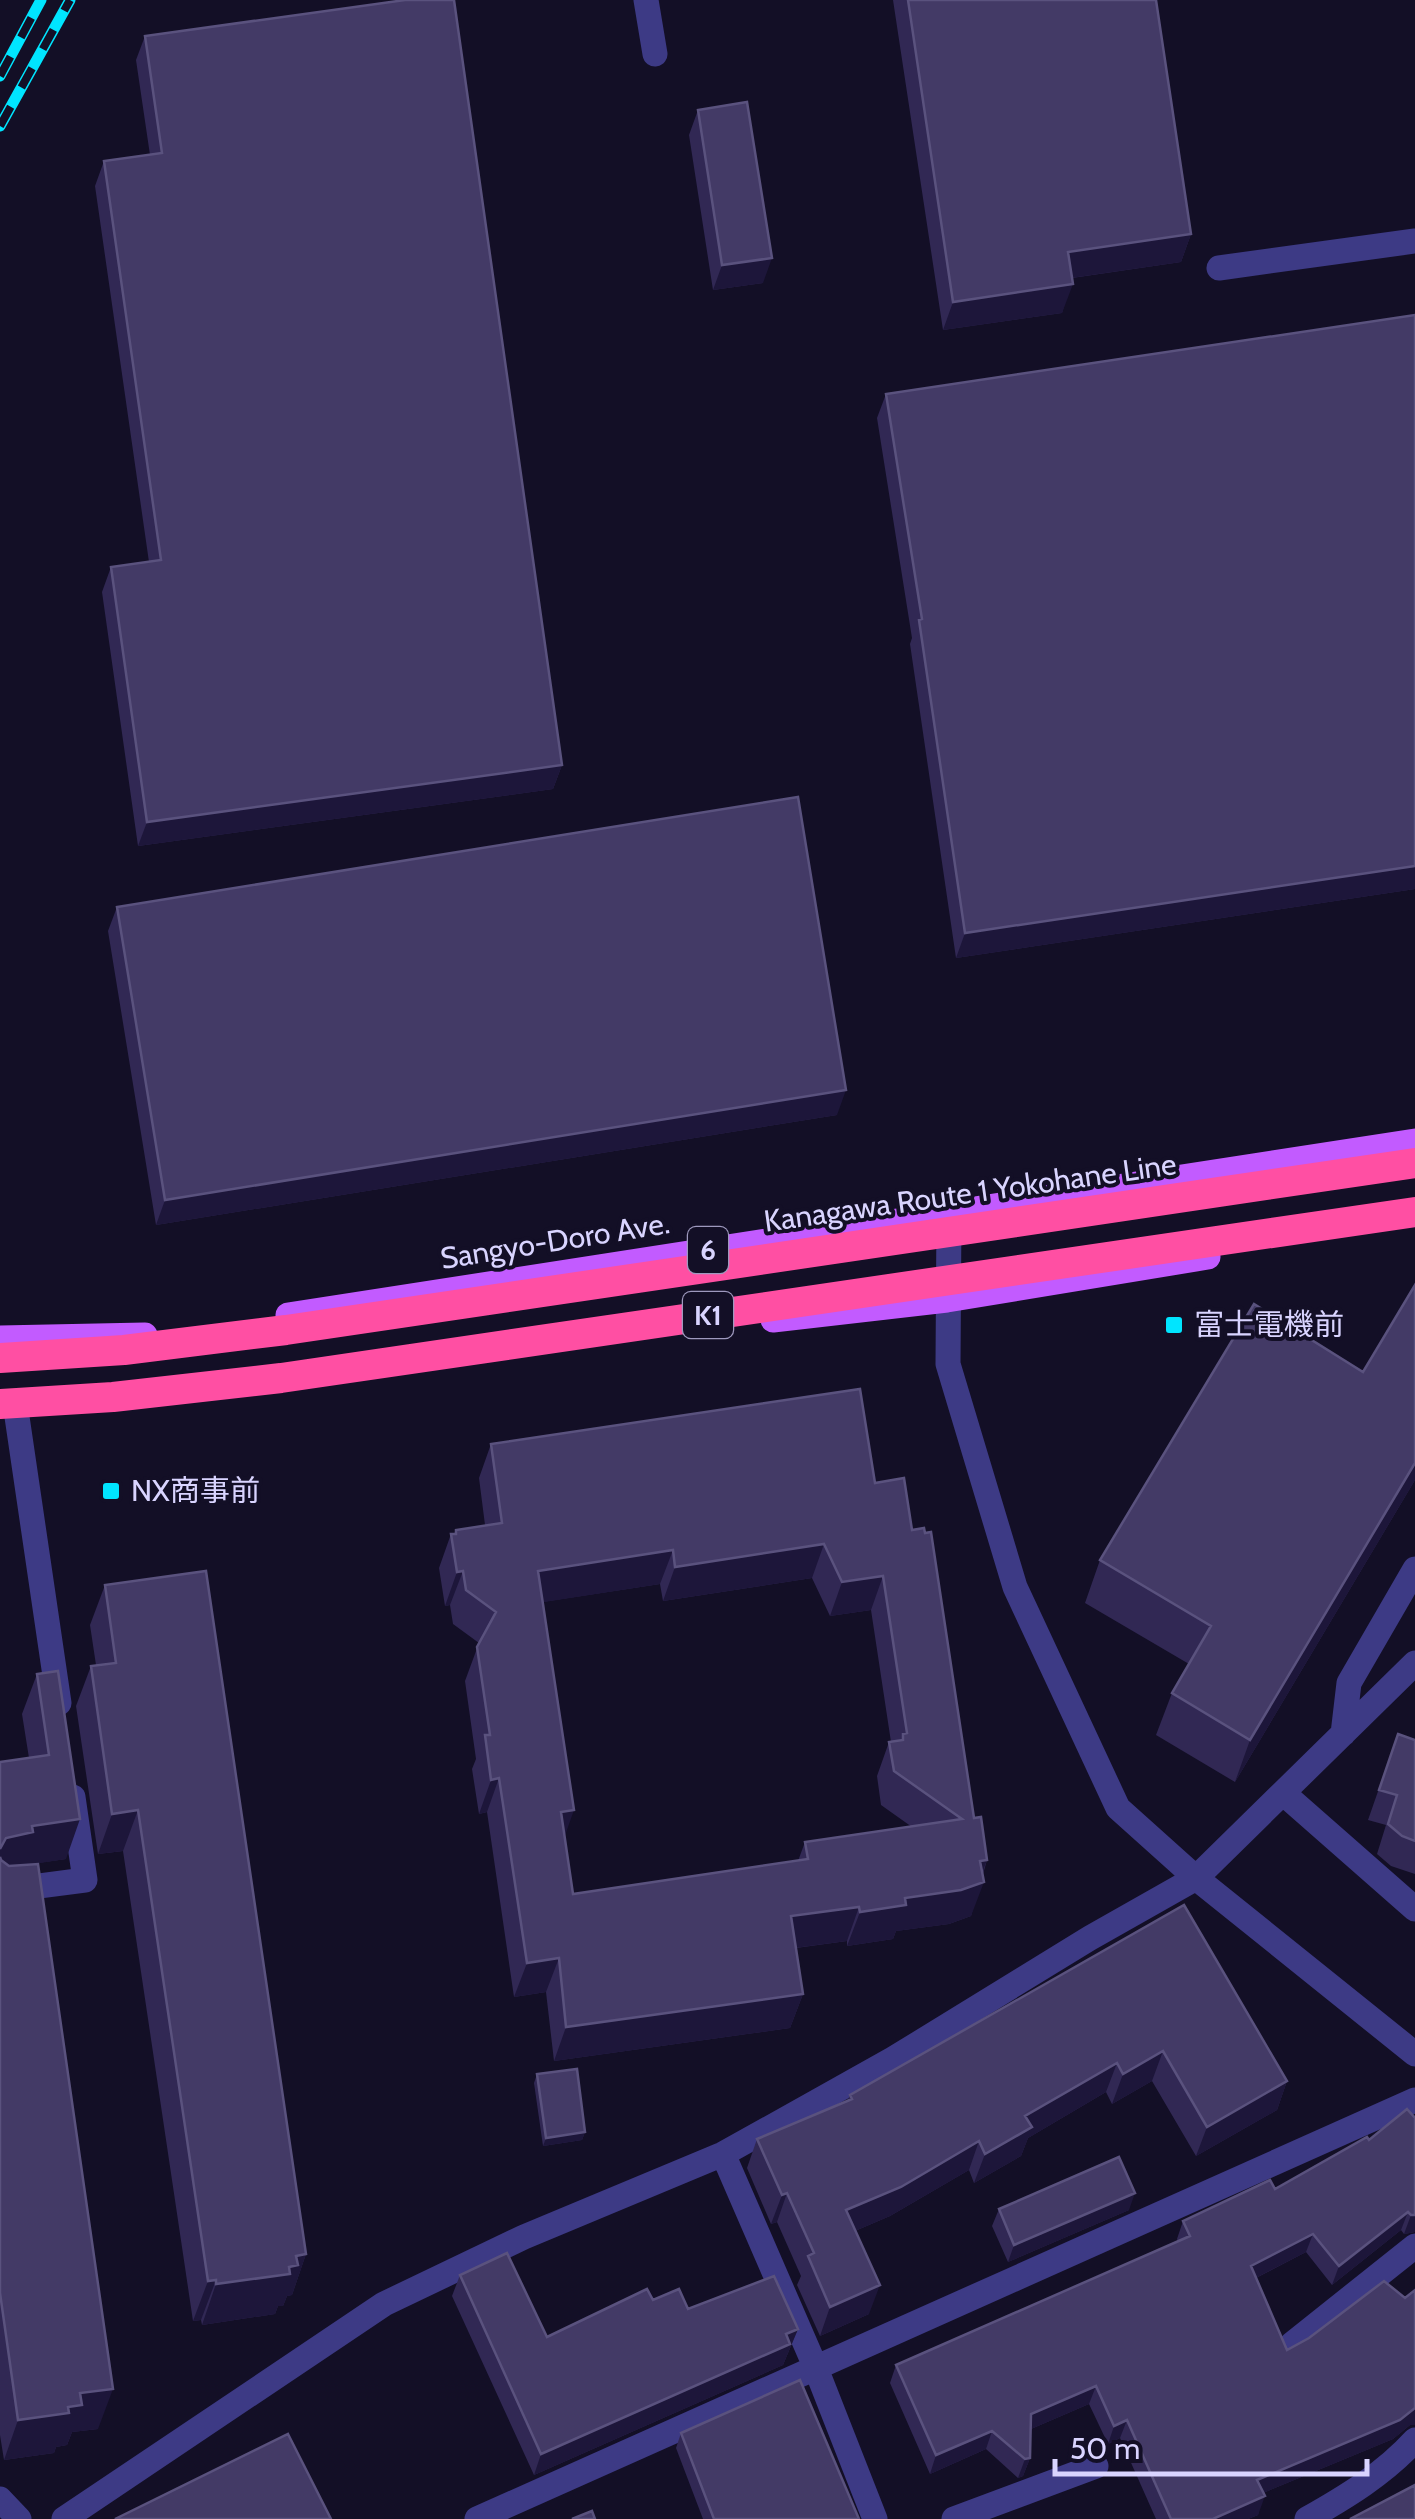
<svg xmlns="http://www.w3.org/2000/svg" width="1415" height="2519" viewBox="0 0 1415 2519" font-family="Cabin,'Noto Sans JP',sans-serif">
	<style>
		.lines { fill: none; stroke-linecap: round; stroke-linejoin: round }
		.minor { stroke: #3d3a85; stroke-width: 25 }
		.major { stroke: #c25bff; stroke-width: 25 }
		.rail-casing { stroke: #00e5ff; stroke-width: 11 }
		.rail { stroke: #130f26; stroke-width: 8; stroke-dasharray: 22; stroke-linecap: butt }
		.highway-bridge { stroke: #ff4fa3; stroke-width: 30 }
		.wall { fill: #312854; fill-rule: evenodd }
		.shaded-wall { fill: #1d163a }
		.building { fill: #433a66; stroke: #5a527e; stroke-width: 2.5; fill-rule: evenodd }
		.poi-dot { fill: #00e5ff; stroke: #130f26; stroke-width: 4 }
		.labels { text-anchor: middle; stroke-width: 8; stroke-linejoin: round; paint-order: stroke }
		.shield { fill: #130f26; stroke: #9e99be; stroke-width: 2.5 }
		.shield-label { font-size: 28px; font-weight: bold; fill: #d9d4ff }
		.street-label { font-size: 30px; fill: #d9d4ff; stroke: #130f26 }
		.poi-label { font-size: 30px; fill: #d9d4ff; stroke: #130f26; text-anchor: start }
	</style>
	<rect width="100%" height="100%" fill="#130f26"/>
	<g class="lines">
		<path class="minor" d="M 646,0 L 655,54
			M 1219,268 L 1415,241
			M 949,1213 L 948,1364 L 1015,1587 L 1118,1808 L 1196,1878 L 1415,2054
			M 16,1410 L 59,1703
			M 1343,1734 L 1349,1683 L 1415,1569
			M 1283,1793 L 1415,1909
			M 0,1891 L 85,1880 L 73,1797
			M 723,2154 L 815,2366 L 875,2519
			M 1292,2344 L 1415,2246
			M 0,2499 L 19,2519
			M 64,2519 L 384,2304 L 524,2237 L 723,2154 L 893,2059 L 1090,1938 L 1196,1878 L 1415,1663
			M 477,2519 L 1415,2100
			M 954,2519 L 1096,2466
			M 1307,2519 C 1346,2497 1384,2474 1415,2440"/>
		<path class="major" d="M 288,1315 L 1415,1141
			M 773,1320 L 947,1300 L 1208,1257
			M 0,1338 L 145,1335"/>
		<defs>
			<path id="rail" d="M 0,76 L 41,0
				M 0,126 L 70,0"/>
		</defs>
		<use href="#rail" class="rail-casing"/>
		<use href="#rail" class="rail"/>
		<path class="highway-bridge" d="M 0,1358 L 124,1350 L 286,1330 L 1415,1163
			M 0,1404 L 113,1397 L 281,1378 L 1415,1212"/>
	</g>
	<path class="wall" d="M 893,0 L 1156,0 L 1191,234 L 1181,262 L 1072,278 L 1062,313 L 943,330 Z
		M 145,36 L 562,765 L 553,789 L 138,846 L 102,592 L 111,567 L 149,562 L 95,186 L 104,161 L 150,155 L 136,60 Z
		M 698,110 L 763,283 L 713,290 L 689,135 Z
		M 1415,315 L 1415,889 L 956,958 L 910,644 L 912,638 L 877,418 L 886,394 Z
		M 117,907 L 837,1115 L 156,1225 L 108,931 Z
		M 491,1444 L 875,1483 L 912,1530 L 974,1818 L 987,1860 L 971,1916 L 949,1924 L 896,1931 L 893,1939 L 847,1946 L 847,1941 L 796,1948 L 803,1994 L 790,2028 L 554,2061 L 546,1992 L 514,1997 L 487,1812 L 479,1814 L 472,1769 L 476,1759 L 465,1681 L 479,1643 L 453,1624 L 450,1605 L 445,1606 L 439,1568 L 451,1534 L 454,1534 L 456,1530 L 485,1525 L 479,1478 ZM 812,1578 L 830,1616 L 871,1610 L 891,1742 L 889,1742 L 877,1776 L 881,1805 L 912,1827 L 805,1842 L 798,1861 L 573,1894 L 565,1836 L 542,1602 L 660,1584 L 663,1601 Z
		M 1415,1480 L 1235,1782 L 1156,1735 L 1172,1693 L 1189,1664 L 1085,1603 L 1100,1560 Z
		M 105,1585 L 306,2254 L 292,2295 L 287,2296 L 283,2306 L 278,2306 L 275,2314 L 202,2325 L 201,2320 L 193,2321 L 123,1851 L 98,1854 L 76,1706 L 91,1666 L 96,1665 L 90,1625 Z
		M 37,1674 L 66,1859 L 23,1865 L 98,2429 L 72,2432 L 67,2445 L 56,2447 L 54,2453 L 4,2460 L 0,2435 L 0,1762 L 29,1758 L 22,1714 Z
		M 1398,1734 L 1415,1740 L 1415,1874 L 1391,1866 L 1377,1854 L 1386,1825 L 1368,1820 Z
		M 1184,1905 L 1287,2081 L 1277,2110 L 1196,2156 L 1152,2081 L 1112,2104 L 1106,2092 L 1028,2138 L 1021,2156 L 974,2183 L 969,2170 L 890,2216 L 855,2231 L 869,2314 L 820,2336 L 797,2285 L 801,2276 L 777,2222 L 771,2224 L 747,2168 L 757,2139 L 847,2101 L 850,2095 Z
		M 537,2074 L 585,2132 L 582,2140 L 543,2146 L 534,2083 Z
		M 1415,2118 L 1415,2232 L 1404,2234 L 1401,2230 L 1332,2285 L 1306,2252 L 1256,2278 L 1287,2350 L 1410,2425 L 1393,2439 L 1263,2493 L 1258,2515 L 1248,2519 L 1156,2519 L 1120,2438 L 1108,2444 L 1089,2404 L 1031,2429 L 1030,2458 L 1023,2476 L 1018,2478 L 986,2449 L 930,2474 L 890,2383 L 896,2365 L 1178,2242 L 1177,2239 L 1183,2221 L 1275,2189 Z
		M 999,2209 L 1129,2210 L 1008,2262 L 992,2226 Z
		M 460,2275 L 547,2337 L 653,2300 L 688,2309 L 798,2329 L 783,2365 L 534,2475 L 452,2296 Z
		M 681,2433 L 859,2519 L 703,2519 L 676,2448 Z"/>
	<path class="shaded-wall" d="M 1191,234 L 1181,262 L 1057,280 L 1068,252 Z
		M 772,258 L 763,283 L 713,290 L 722,265 Z
		M 1073,284 L 1062,313 L 943,330 L 953,302 Z
		M 562,765 L 553,789 L 138,846 L 147,822 Z
		M 1415,866 L 1415,889 L 956,958 L 965,933 Z
		M 846,1090 L 837,1115 L 156,1225 L 165,1200 Z
		M 1415,1463 L 1415,1480 L 1235,1782 L 1250,1740 Z
		M 824,1544 L 812,1578 L 663,1601 L 675,1567 Z
		M 673,1550 L 660,1584 L 525,1605 L 538,1571 Z
		M 463,1571 L 450,1605 L 445,1606 L 457,1572 Z
		M 883,1576 L 871,1610 L 830,1616 L 842,1582 Z
		M 499,1778 L 487,1812 L 479,1814 L 491,1780 Z
		M 138,1810 L 123,1851 L 98,1854 L 112,1814 Z
		M 574,1810 L 562,1844 L 561,1812 Z
		M 80,1819 L 66,1859 L 21,1866 L 0,1876 L 0,1849 L 6,1838 L 32,1826 Z
		M 987,1860 L 978,1884 L 984,1882 L 971,1916 L 949,1924 L 896,1931 L 893,1939 L 847,1946 L 860,1912 L 905,1898 L 980,1861 Z
		M 859,1907 L 847,1941 L 779,1950 L 791,1916 Z
		M 559,1958 L 546,1992 L 514,1997 L 527,1963 Z
		M 803,1994 L 790,2028 L 554,2061 L 566,2027 Z
		M 1163,2051 L 1152,2081 L 1112,2104 L 1123,2074 Z
		M 1117,2063 L 1106,2092 L 1028,2138 L 1021,2156 L 974,2183 L 985,2154 L 1025,2116 Z
		M 1287,2081 L 1277,2110 L 1196,2156 L 1207,2127 Z
		M 585,2132 L 582,2140 L 543,2146 L 546,2138 Z
		M 979,2141 L 969,2170 L 890,2216 L 836,2239 L 846,2210 Z
		M 787,2193 L 777,2222 L 771,2224 L 782,2195 Z
		M 1135,2193 L 1129,2210 L 1008,2262 L 1014,2245 Z
		M 1408,2212 L 1401,2230 L 1332,2285 L 1339,2266 Z
		M 1411,2215 L 1415,2215 L 1415,2232 L 1404,2234 Z
		M 1313,2234 L 1306,2252 L 1244,2284 L 1251,2266 Z
		M 306,2254 L 292,2295 L 287,2296 L 283,2306 L 278,2306 L 275,2314 L 202,2325 L 216,2284 L 289,2267 L 296,2256 Z
		M 216,2280 L 201,2320 L 193,2321 L 208,2281 Z
		M 880,2285 L 869,2314 L 820,2336 L 830,2307 Z
		M 798,2329 L 783,2365 L 534,2475 L 541,2454 Z
		M 1096,2386 L 1089,2404 L 1024,2432 L 1031,2414 Z
		M 113,2389 L 98,2429 L 72,2432 L 67,2445 L 56,2447 L 54,2453 L 4,2460 L 18,2420 L 80,2393 Z
		M 1415,2408 L 1415,2425 L 1410,2425 L 1393,2439 L 1251,2498 L 1257,2480 Z
		M 1127,2420 L 1120,2438 L 1108,2444 L 1114,2426 Z
		M 992,2431 L 986,2449 L 930,2474 L 936,2455 Z
		M 1030,2458 L 1023,2476 L 1018,2478 L 1025,2459 Z
		M 1265,2496 L 1258,2515 L 1248,2519 L 1213,2519 Z"/>
	<path class="building" d="M 405,0 L 454,0 L 562,765 L 147,822 L 111,567 L 161,560 L 104,161 L 162,153 L 145,36 Z
		M 908,0 L 1156,0 L 1191,234 L 1068,252 L 1073,284 L 953,302 Z
		M 747,102 L 772,258 L 722,265 L 698,110 Z
		M 1415,315 L 1415,866 L 965,933 L 919,620 L 922,619 L 886,394 Z
		M 798,797 L 846,1090 L 165,1200 L 117,907 Z
		M 1415,1285 L 1415,1463 L 1250,1740 L 1172,1693 L 1211,1626 L 1100,1560 L 1254,1304 L 1363,1372 Z
		M 860,1389 L 875,1483 L 904,1478 L 912,1530 L 924,1528 L 925,1533 L 931,1532 L 974,1818 L 981,1817 L 987,1860 L 980,1861 L 984,1882 L 961,1890 L 905,1898 L 906,1905 L 860,1912 L 859,1907 L 791,1916 L 803,1994 L 566,2027 L 559,1958 L 527,1963 L 499,1778 L 491,1780 L 485,1735 L 490,1735 L 477,1647 L 496,1612 L 466,1590 L 463,1571 L 457,1572 L 451,1534 L 456,1534 L 456,1530 L 502,1523 L 491,1444 ZM 824,1544 L 842,1582 L 883,1576 L 907,1733 L 903,1734 L 903,1740 L 889,1742 L 894,1771 L 962,1819 L 805,1842 L 808,1859 L 573,1894 L 561,1812 L 574,1810 L 538,1571 L 673,1550 L 675,1567 Z
		M 206,1571 L 306,2254 L 296,2256 L 298,2265 L 289,2267 L 290,2274 L 216,2284 L 216,2280 L 208,2281 L 138,1810 L 112,1814 L 91,1666 L 116,1663 L 105,1585 Z
		M 58,1671 L 80,1819 L 32,1826 L 33,1832 L 6,1838 L 0,1849 L 0,1762 L 49,1755 L 37,1674 Z
		M 1398,1734 L 1415,1740 L 1415,1841 L 1402,1836 L 1388,1824 L 1397,1795 L 1379,1790 Z
		M 0,1857 L 1,1860 L 9,1866 L 38,1864 L 113,2389 L 80,2393 L 82,2405 L 68,2407 L 69,2413 L 18,2420 L 0,2293 Z
		M 1184,1905 L 1287,2081 L 1207,2127 L 1163,2051 L 1123,2074 L 1117,2063 L 1025,2116 L 1032,2127 L 985,2154 L 979,2141 L 901,2187 L 846,2210 L 880,2285 L 830,2307 L 808,2256 L 814,2253 L 787,2193 L 782,2195 L 757,2139 L 852,2099 L 850,2095 Z
		M 577,2069 L 585,2132 L 546,2138 L 537,2074 Z
		M 1407,2109 L 1415,2118 L 1415,2215 L 1411,2215 L 1408,2212 L 1339,2266 L 1313,2234 L 1251,2266 L 1287,2350 L 1309,2338 L 1384,2281 L 1405,2298 L 1415,2290 L 1415,2408 L 1400,2420 L 1257,2480 L 1265,2496 L 1213,2519 L 1171,2519 L 1127,2420 L 1114,2426 L 1096,2386 L 1031,2414 L 1030,2458 L 1025,2459 L 992,2431 L 936,2455 L 896,2365 L 1190,2236 L 1183,2221 L 1270,2180 L 1275,2189 L 1367,2137 L 1369,2140 Z
		M 1119,2157 L 1135,2193 L 1014,2245 L 999,2209 Z
		M 507,2253 L 547,2337 L 647,2289 L 653,2300 L 679,2289 L 688,2309 L 774,2276 L 798,2329 L 786,2334 L 790,2344 L 541,2454 L 460,2275 Z
		M 800,2380 L 859,2519 L 714,2519 L 681,2433 Z
		M 288,2434 L 331,2519 L 115,2519 Z
		M 1415,2485 L 1415,2519 L 1350,2519 Z
		M 592,2511 L 595,2519 L 572,2519 Z"/>
	<g class="poi-dot">
		<rect x="1164" y="1315" width="20" height="20" rx="5"/>
		<rect x="101" y="1481" width="20" height="20" rx="5"/>
	</g>
	<g class="labels">
		<g class="shield">
			<rect x="688" y="1227" width="40" height="46" rx="8"/>
			<rect x="683" y="1292" width="50" height="46" rx="8"/>
		</g>
		<g class="shield-label">
			<text x="708" y="1260">6</text>
			<text x="708" y="1325">K1</text>
		</g>
		<g class="street-label">
			<text transform="translate(970 1193) rotate(-8)" y="10">Kanagawa Route 1 Yokohane Line</text>
			<text transform="translate(555 1241) rotate(-9)" y="10">Sangyo-Doro Ave.</text>
		</g>
		<g class="poi-label">
			<text x="1194" y="1335">富士電機前</text>
			<text x="131" y="1501">NX商事前</text>
		</g>
	</g>
	<path d="M1055 2459v15h312v-15" fill="none" stroke="#d9d4ff" stroke-width="5"/>
	<text x="1070" y="2459" font-size="30" fill="#d9d4ff" stroke="#130f26" stroke-width="8" paint-order="stroke">50 m</text>
</svg>
